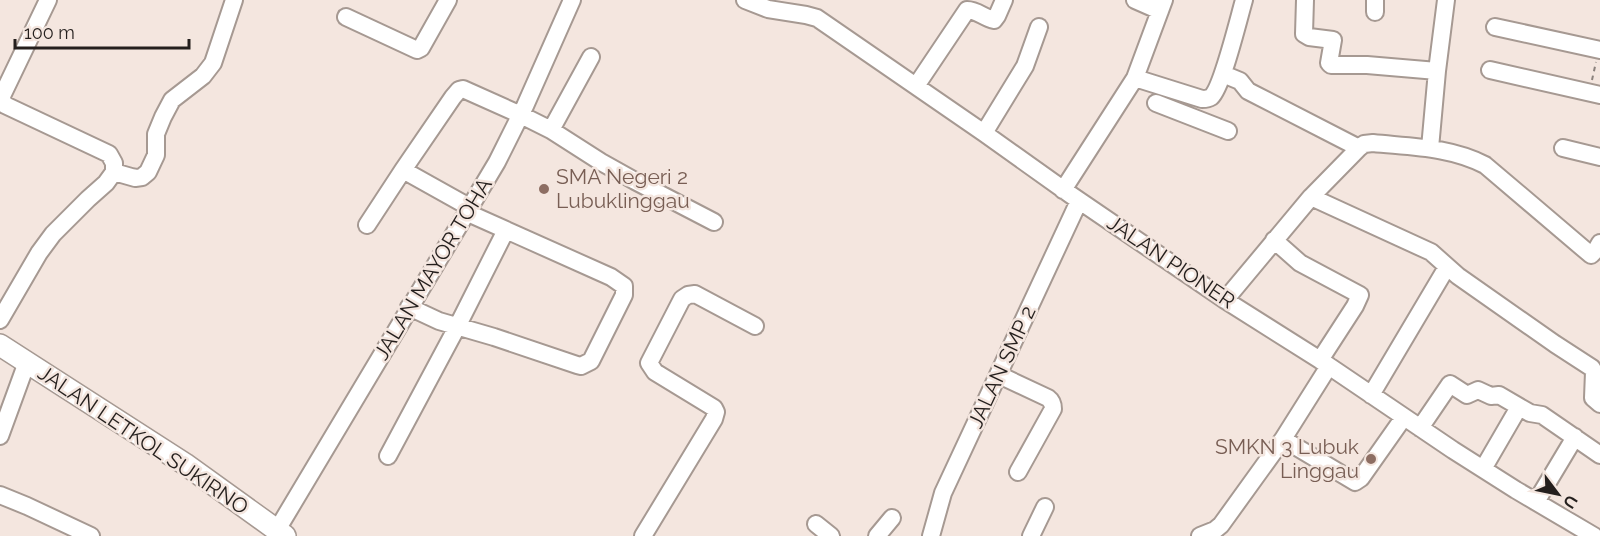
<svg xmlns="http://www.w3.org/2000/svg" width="1600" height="536" viewBox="0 0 1600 536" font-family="Raleway,sans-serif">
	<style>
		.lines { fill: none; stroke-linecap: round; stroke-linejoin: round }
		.minor-casing { stroke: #a69992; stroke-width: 20 }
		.major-casing { stroke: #a69992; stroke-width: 24 }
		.path { stroke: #8b827d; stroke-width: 2; stroke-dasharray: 4.5 4.5; stroke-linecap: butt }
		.minor { stroke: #fff; stroke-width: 16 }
		.major { stroke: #fff; stroke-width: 21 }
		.education-dot { fill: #8d6e63; stroke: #f4e6df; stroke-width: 2 }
		.labels { text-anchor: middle; stroke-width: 5; stroke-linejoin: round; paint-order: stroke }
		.education-label { font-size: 21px; fill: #785e54; stroke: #f4e6df; text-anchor: start }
		.street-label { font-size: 21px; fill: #241f1d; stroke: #f4e6df }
	</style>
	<rect width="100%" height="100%" fill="#f4e6df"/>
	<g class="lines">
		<defs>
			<path id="minor" d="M 745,0 L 768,9 L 806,15 L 817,18 L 984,133 L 1071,195 L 1225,300 L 1320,360 L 1453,450 L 1516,490 L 1594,536
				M 1135,0 L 1160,11
				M 1305,0 L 1304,34 L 1309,37 L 1333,40 L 1329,63 L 1331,65 L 1367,65 L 1437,71
				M 1375,0 L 1375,12
				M 346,17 L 417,50 L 421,48 L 448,0
				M 1495,27 L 1600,50
				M 1490,70 L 1600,95
				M 1223,74 L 1240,81 L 1248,91 L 1359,148
				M 1135,78 L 1202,99 C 1205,99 1208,99 1211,97 C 1222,88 1239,17 1244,0
				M 916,86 L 967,10 C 977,10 984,18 994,20 L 997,16 L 1004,0
				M 1156,103 L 1228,131
				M 551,130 L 591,57
				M 984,133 L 1025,66 L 1039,27
				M 1430,148 L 1437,71 L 1446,0
				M 1563,148 L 1600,157
				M 403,170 L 471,208
				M 114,172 L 135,178 L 142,177 L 148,172 L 156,155 L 156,134 L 163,117 L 172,100 L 203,76 L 213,63 L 234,0
				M 1063,190 L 1135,78 L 1164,0
				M 1311,197 L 1431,252 L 1458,276 L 1555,344 L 1592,368 L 1594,372 L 1593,398 L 1600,404
				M 367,225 L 403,170 L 453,97 L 459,90 L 463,89 L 521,115 L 551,130 L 601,162 L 635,181 L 714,222
				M 1274,240 L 1300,263 L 1360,295 L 1355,306 L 1320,360
				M 1225,300 L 1311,197 L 1359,148 L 1364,144 L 1373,143 C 1412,147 1450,147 1485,165 L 1591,255 L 1596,250 L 1600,243
				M 409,307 L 439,321 L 494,337 L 577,365 L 581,366 L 591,361 L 624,295 L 624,286 L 611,277 L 468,213
				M 0,320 L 39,253 L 53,234 L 88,199 L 106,183 L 114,172 L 114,163 L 109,154 L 5,105 L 1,98 L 48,0
				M 999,375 L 1048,398 C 1052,401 1053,404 1053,409 L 1018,472
				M 1371,395 L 1447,267
				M 1420,428 L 1450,384 L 1467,395 L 1478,390 L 1491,396 L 1499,395 L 1530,413 L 1542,415 L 1600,455
				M 0,436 L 27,362
				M 1283,439 L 1329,366
				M 388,456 L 457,327 L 506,230
				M 1483,469 L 1519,407
				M 0,495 L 27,506 L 91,536
				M 1536,502 L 1575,437
				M 816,524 L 831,536
				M 277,530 L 497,162 L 525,106 L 572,0
				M 643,536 L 714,419 L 716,412 L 714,408 L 655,372 L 649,363 L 682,299 L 688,295 L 695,294 L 755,326
				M 877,536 L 892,518
				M 931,536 L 943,493 L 1079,201
				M 1031,536 L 1045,507
				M 1200,536 L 1215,530 L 1221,525 L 1283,439 L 1355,482 L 1361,478 L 1404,417"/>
			<path id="major" d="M 0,345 L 185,464 L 285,536"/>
		</defs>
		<use href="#minor" class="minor-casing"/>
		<use href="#major" class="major-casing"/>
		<path class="path" d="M 1592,80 L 1596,62"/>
		<use href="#minor" class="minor"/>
		<use href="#major" class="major"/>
	</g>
	<g class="education-dot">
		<circle cx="544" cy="189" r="6"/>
		<circle cx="1371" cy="459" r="6"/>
	</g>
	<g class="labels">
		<g class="education-label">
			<text x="556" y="184">SMA Negeri 2<tspan x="556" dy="24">Lubuklinggau</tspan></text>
			<text x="1359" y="454" text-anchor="end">SMKN 3 Lubuk<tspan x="1359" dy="24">Linggau</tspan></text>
		</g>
		<g class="street-label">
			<text transform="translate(1171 262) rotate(34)" y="7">JALAN PIONER</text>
			<text transform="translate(433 269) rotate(-59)" y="7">JALAN MAYOR TOHA</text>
			<text transform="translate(1002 367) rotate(-65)" y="7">JALAN SMP 2</text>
			<text transform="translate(143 440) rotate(34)" y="7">JALAN LETKOL SUKIRNO</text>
		</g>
	</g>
	<g transform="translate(1558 494) rotate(122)" stroke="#f4e6df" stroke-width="4.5" paint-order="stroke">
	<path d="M0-4.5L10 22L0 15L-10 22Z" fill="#241f1d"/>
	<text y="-9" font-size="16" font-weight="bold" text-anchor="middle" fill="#241f1d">U</text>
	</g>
	<path d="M15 39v9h174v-9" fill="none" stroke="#241f1d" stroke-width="3"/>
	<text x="24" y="39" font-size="18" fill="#241f1d" stroke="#f4e6df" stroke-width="4.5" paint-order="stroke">100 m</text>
</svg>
